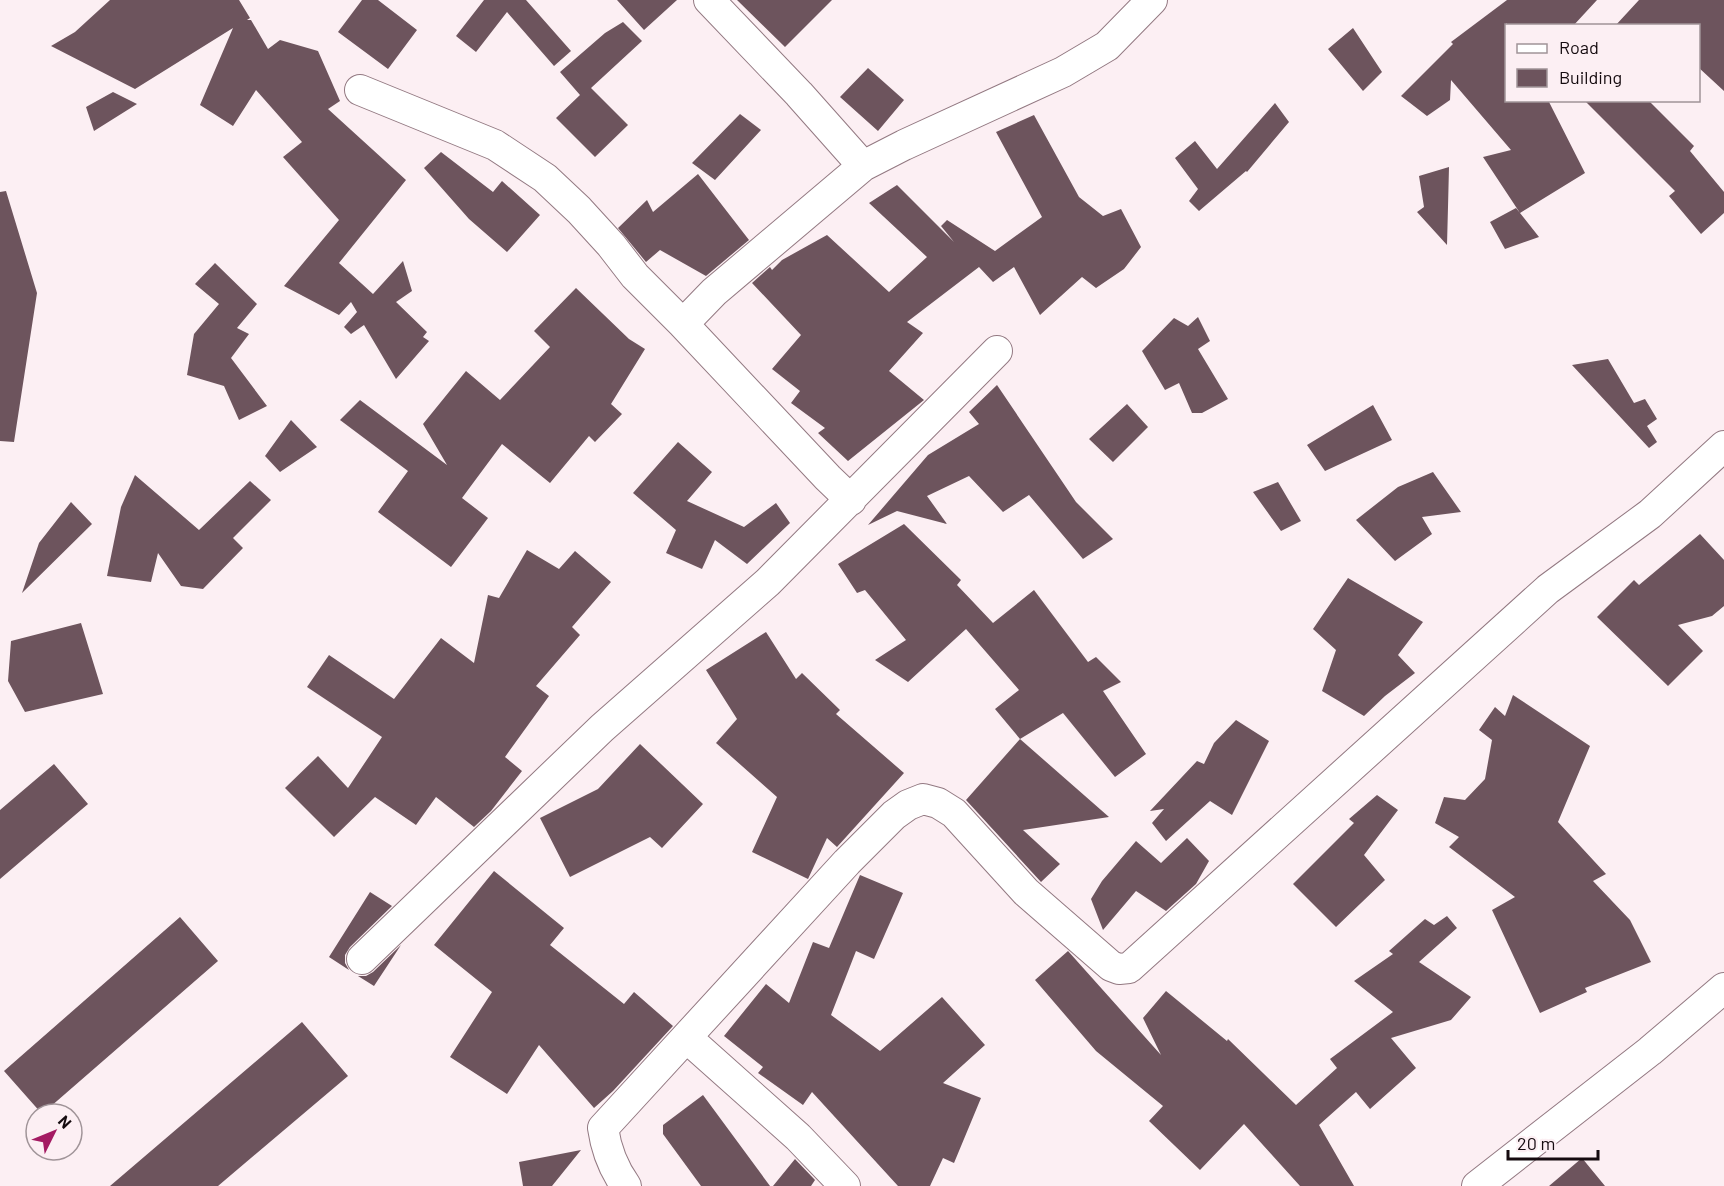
<svg xmlns="http://www.w3.org/2000/svg" width="1724" height="1186" viewBox="0 0 1724 1186" font-family="Barlow,sans-serif">
	<style>
		.building { fill: #6d545d }
		.lines { fill: none; stroke-linecap: round; stroke-linejoin: round }
		.minor-casing { stroke: #937982; stroke-width: 32 }
		.minor { stroke: #fff; stroke-width: 30 }
	</style>
	<rect width="100%" height="100%" fill="#fceff3"/>
	<path class="building" d="M 110,0 L 239,0 L 250,18 L 247,20 L 251,20 L 268,49 L 280,40 L 318,51 L 340,101 L 328,109 L 406,180 L 339,263 L 373,294 L 403,261 L 412,291 L 396,302 L 427,332 L 423,337 L 429,341 L 396,379 L 364,325 L 351,334 L 344,327 L 357,312 L 351,302 L 339,315 L 284,286 L 339,220 L 283,157 L 302,142 L 256,90 L 233,126 L 200,105 L 233,28 L 135,89 L 51,46 L 75,32 Z
		M 362,0 L 378,0 L 417,30 L 388,69 L 338,32 Z
		M 484,0 L 526,0 L 571,51 L 554,66 L 507,12 L 476,52 L 456,36 Z
		M 617,0 L 677,0 L 644,30 Z
		M 737,0 L 832,0 L 785,47 Z
		M 1507,0 L 1597,0 L 1573,26 L 1509,26 L 1506,23 L 1506,100 L 1548,100 L 1585,173 L 1520,213 L 1483,157 L 1511,150 L 1451,80 L 1450,100 L 1427,116 L 1401,96 L 1453,44 L 1451,42 Z
		M 1639,0 L 1724,0 L 1724,91 L 1698,67 L 1698,26 L 1615,26 Z
		M 623,22 L 642,41 L 591,88 L 628,125 L 595,157 L 556,118 L 580,95 L 560,72 L 605,33 Z
		M 1353,28 L 1382,72 L 1363,91 L 1328,49 Z
		M 868,68 L 904,100 L 878,131 L 840,97 Z
		M 113,92 L 137,104 L 94,131 L 86,107 Z
		M 1584,100 L 1648,100 L 1694,146 L 1690,151 L 1724,192 L 1724,213 L 1701,234 L 1669,196 L 1675,191 Z
		M 1275,103 L 1289,122 L 1247,172 L 1246,171 L 1199,211 L 1189,201 L 1198,189 L 1175,158 L 1195,141 L 1217,169 Z
		M 740,114 L 761,130 L 715,180 L 692,163 Z
		M 1034,115 L 1079,197 L 1103,216 L 1121,209 L 1141,247 L 1124,269 L 1096,288 L 1082,277 L 1040,315 L 1014,267 L 993,282 L 979,267 L 907,322 L 923,333 L 889,371 L 924,400 L 848,461 L 818,433 L 825,428 L 791,403 L 800,391 L 772,369 L 801,335 L 752,283 L 770,267 L 772,270 L 782,260 L 827,235 L 889,292 L 927,257 L 869,203 L 897,185 L 954,242 L 941,226 L 947,220 L 995,251 L 1042,217 L 996,132 Z
		M 441,152 L 493,192 L 502,181 L 540,215 L 507,252 L 469,219 L 424,168 Z
		M 1449,167 L 1448,207 L 1447,245 L 1417,212 L 1424,207 L 1419,176 Z
		M 698,174 L 749,240 L 706,276 L 660,250 L 646,262 L 618,228 L 647,200 L 653,212 Z
		M 6,191 L 37,293 L 14,442 L 0,441 L 0,192 Z
		M 1516,208 L 1539,237 L 1505,249 L 1490,222 Z
		M 215,263 L 257,304 L 237,328 L 249,334 L 231,358 L 267,406 L 239,420 L 224,386 L 187,375 L 194,334 L 219,304 L 195,284 Z
		M 576,288 L 629,339 L 645,349 L 611,404 L 622,414 L 595,442 L 589,436 L 550,483 L 502,444 L 462,498 L 488,518 L 451,567 L 378,512 L 408,471 L 340,420 L 360,400 L 447,465 L 423,424 L 466,371 L 500,400 L 550,347 L 534,331 Z
		M 1198,317 L 1210,341 L 1198,349 L 1228,399 L 1202,413 L 1192,413 L 1179,383 L 1165,390 L 1142,351 L 1174,318 L 1188,326 Z
		M 1608,359 L 1634,403 L 1645,399 L 1657,419 L 1647,426 L 1657,442 L 1649,448 L 1572,365 Z
		M 997,385 L 1076,502 L 1113,539 L 1083,559 L 1029,495 L 1003,512 L 969,476 L 927,496 L 947,524 L 897,511 L 868,525 L 928,455 L 979,424 L 969,412 Z
		M 1127,404 L 1148,427 L 1113,462 L 1089,439 Z
		M 1373,405 L 1392,440 L 1325,471 L 1307,445 Z
		M 291,420 L 317,447 L 280,472 L 265,456 Z
		M 678,442 L 712,472 L 687,501 L 744,527 L 776,503 L 790,523 L 747,564 L 715,540 L 702,569 L 666,553 L 676,530 L 633,493 Z
		M 1433,472 L 1461,512 L 1422,517 L 1432,534 L 1395,561 L 1356,520 L 1398,487 Z
		M 135,475 L 199,530 L 250,481 L 271,500 L 233,538 L 243,548 L 203,589 L 181,586 L 158,553 L 151,582 L 107,576 L 121,507 Z
		M 1278,482 L 1301,521 L 1281,531 L 1253,492 Z
		M 71,502 L 92,524 L 22,593 L 39,543 Z
		M 904,524 L 961,580 L 957,585 L 993,623 L 1034,590 L 1088,662 L 1096,657 L 1121,682 L 1103,691 L 1146,754 L 1115,777 L 1063,713 L 1020,739 L 1109,817 L 1023,830 L 1060,864 L 1041,882 L 966,800 L 1020,739 L 995,709 L 1019,690 L 966,629 L 908,682 L 875,660 L 906,640 L 865,590 L 857,593 L 838,564 Z
		M 1700,534 L 1724,560 L 1724,606 L 1712,616 L 1678,625 L 1703,651 L 1668,686 L 1597,617 L 1634,580 L 1639,585 Z
		M 527,550 L 559,569 L 575,551 L 611,582 L 572,627 L 580,635 L 536,686 L 549,696 L 505,757 L 522,771 L 491,811 L 474,827 L 436,797 L 416,825 L 375,797 L 334,837 L 285,788 L 318,756 L 348,788 L 382,737 L 307,687 L 329,655 L 394,699 L 441,638 L 474,663 L 488,595 L 499,598 Z
		M 1348,578 L 1423,622 L 1398,655 L 1415,673 L 1385,696 L 1364,716 L 1322,691 L 1336,650 L 1313,629 Z
		M 81,623 L 103,694 L 25,712 L 8,681 L 11,641 Z
		M 766,632 L 796,679 L 802,673 L 840,710 L 836,714 L 904,773 L 837,847 L 827,838 L 808,879 L 752,852 L 777,797 L 716,743 L 737,719 L 706,670 Z
		M 1513,695 L 1590,746 L 1558,822 L 1606,874 L 1593,881 L 1630,920 L 1651,962 L 1585,988 L 1587,992 L 1540,1013 L 1492,910 L 1515,897 L 1449,847 L 1459,837 L 1435,823 L 1444,797 L 1465,800 L 1485,779 L 1492,740 L 1479,730 L 1495,707 L 1505,716 Z
		M 1236,720 L 1269,741 L 1232,815 L 1210,801 L 1166,841 L 1152,823 L 1164,809 L 1150,811 L 1197,761 L 1204,764 L 1214,743 Z
		M 640,744 L 703,804 L 662,848 L 650,837 L 570,877 L 540,818 L 598,789 Z
		M 54,764 L 88,804 L 0,879 L 0,810 Z
		M 1377,795 L 1398,810 L 1364,855 L 1385,880 L 1336,927 L 1293,884 L 1354,823 L 1349,819 Z
		M 1187,838 L 1209,861 L 1196,884 L 1166,911 L 1136,891 L 1103,930 L 1091,899 L 1102,881 L 1136,841 L 1161,863 Z
		M 494,871 L 564,928 L 550,945 L 624,1004 L 634,992 L 673,1026 L 613,1091 L 594,1108 L 539,1045 L 507,1094 L 450,1057 L 492,992 L 434,945 Z
		M 860,875 L 903,893 L 874,959 L 856,951 L 831,1015 L 880,1051 L 942,997 L 985,1045 L 943,1083 L 981,1098 L 954,1163 L 943,1158 L 930,1186 L 898,1186 L 812,1092 L 803,1105 L 758,1073 L 763,1067 L 724,1036 L 766,984 L 789,1003 L 813,942 L 829,948 Z
		M 370,892 L 392,906 L 350,947 L 345,955 L 345,963 L 349,970 L 329,957 Z
		M 1447,916 L 1457,928 L 1419,962 L 1471,997 L 1451,1020 L 1391,1038 L 1416,1068 L 1370,1109 L 1356,1092 L 1319,1125 L 1354,1186 L 1300,1186 L 1244,1124 L 1200,1170 L 1149,1121 L 1163,1106 L 1096,1051 L 1035,980 L 1068,951 L 1161,1055 L 1143,1018 L 1166,991 L 1227,1041 L 1228,1039 L 1296,1105 L 1337,1068 L 1330,1059 L 1393,1012 L 1354,981 L 1393,954 L 1389,951 L 1425,919 L 1434,925 Z
		M 180,917 L 218,961 L 42,1114 L 4,1071 Z
		M 401,945 L 374,986 L 358,976 L 366,976 L 373,972 Z
		M 302,1022 L 348,1076 L 218,1186 L 110,1186 Z
		M 703,1095 L 770,1186 L 701,1186 L 663,1134 L 663,1125 Z
		M 581,1150 L 552,1186 L 523,1186 L 519,1162 Z
		M 1582,1158 L 1605,1186 L 1549,1186 Z
		M 795,1159 L 815,1180 L 811,1186 L 773,1186 Z"/>
	<g class="lines">
		<defs>
			<path id="minor" d="M 709,0 L 799,94 L 863,166
				M 360,90 L 495,145 L 545,178 L 579,210 L 611,245 L 635,276 L 683,324 L 714,292 L 863,166 L 904,145 L 1063,72 L 1107,46 L 1152,0
				M 683,324 L 828,478 L 851,500
				M 362,959 L 602,728 L 768,582 L 997,351
				M 687,1038 L 798,1137 L 845,1186
				M 626,1186 C 613,1168 606,1149 603,1128 L 847,862 L 894,815 L 908,805 L 923,799 L 938,803 L 954,813 L 1026,892 L 1111,966 L 1119,969 L 1129,968 L 1548,589 L 1650,514 L 1724,446
				M 1477,1186 L 1650,1051 L 1724,988"/>
		</defs>
		<use href="#minor" class="minor-casing"/>
		<use href="#minor" class="minor"/>
	</g>
	<rect x="1505" y="24" width="195" height="78" fill="#fceff3" stroke="#a09498" stroke-width="1.5"/>
	<rect x="1517" y="44" width="30" height="9" fill="#ffffff" stroke="#a09498" stroke-width="1.5"/>
	<text x="1559" y="54" font-size="18" fill="#150b0f">Road</text>
	<rect x="1517" y="69" width="30" height="18" fill="#6d545d" stroke="#a09498" stroke-width="1.5"/>
	<text x="1559" y="84" font-size="18" fill="#150b0f">Building</text>
	<g transform="translate(54 1132) rotate(47)"><circle r="28" fill="#fceff3" stroke="#a09498" stroke-width="1.5"/>
	<path d="M0-4.5L10 22L0 15L-10 22Z" fill="#a41a62"/>
	<text y="-9" font-size="16" font-weight="bold" text-anchor="middle" fill="#150b0f">N</text>
	</g>
	<path d="M1508 1150v9h90v-9" fill="none" stroke="#150b0f" stroke-width="3"/>
	<text x="1517" y="1150" font-size="18" fill="#150b0f" stroke="#fceff3" stroke-width="4.5" paint-order="stroke">20 m</text>
</svg>
